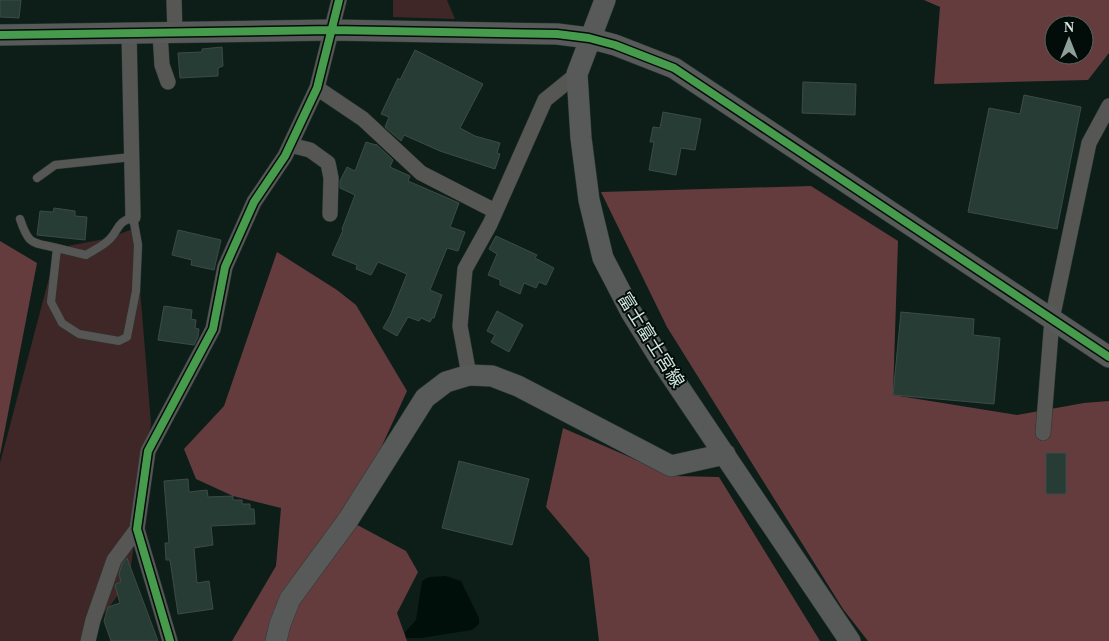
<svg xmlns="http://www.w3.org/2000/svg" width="1109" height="641" viewBox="0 0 1109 641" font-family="'Times New Roman','Noto Sans JP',serif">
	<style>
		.green { fill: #3f2728 }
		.forest { fill: #653c3d; fill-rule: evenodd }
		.water { fill: #010f0a }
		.building { fill: #283c36; stroke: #3d4b47 }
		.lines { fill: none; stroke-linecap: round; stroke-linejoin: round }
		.lane-casing { stroke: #2b3834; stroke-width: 9 }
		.street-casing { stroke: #2b3834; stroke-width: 16 }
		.secondary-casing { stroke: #2b3834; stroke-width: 22 }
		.lane { stroke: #565755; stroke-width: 8 }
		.street { stroke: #565755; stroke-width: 15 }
		.secondary { stroke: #575a58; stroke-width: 21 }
		.cycleway-casing { stroke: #020c08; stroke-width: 11 }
		.cycleway { stroke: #469c4c; stroke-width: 8 }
		.labels { text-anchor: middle; stroke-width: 4; stroke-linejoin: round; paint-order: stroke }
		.street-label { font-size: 18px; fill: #d4e6df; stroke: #020c08 }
	</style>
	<rect width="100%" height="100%" fill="#0d1e19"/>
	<path class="green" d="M 393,0 L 447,0 L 455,19 L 393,17 Z
		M 135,228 L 151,423 L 129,580 L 84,641 L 0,641 L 0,463 L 57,248 L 110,238 Z"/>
	<path class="forest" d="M 924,0 L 1109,0 L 1109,53 L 1088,80 L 934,84 L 940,7 ZM 1054,25 L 1084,25 L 1084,55 L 1054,55 Z
		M 811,186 L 898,241 L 893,395 L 1017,415 L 1084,403 L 1109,401 L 1109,641 L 868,641 L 843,609 L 667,327 L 601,192 Z
		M 0,241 L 37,263 L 0,455 Z
		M 277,252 L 337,290 L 356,305 L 407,391 L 348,520 L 406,551 L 418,572 L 397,613 L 407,641 L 232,641 L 276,566 L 281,508 L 233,496 L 196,479 L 184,449 L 224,406 Z
		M 563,428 L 673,476 L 719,477 L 820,641 L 599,641 L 589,558 L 546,507 Z"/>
	<path class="water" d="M 446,576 L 461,581 L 479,618 L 479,624 L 472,630 L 421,638 L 406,638 L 405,632 L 416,620 L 422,581 L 429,577 Z"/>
	<path class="building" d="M 0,0 L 21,0 L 19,18 L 0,17 Z
		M 222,47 L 223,66 L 218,68 L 218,76 L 180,78 L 178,53 L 202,52 L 202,49 Z
		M 415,50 L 483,84 L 460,128 L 475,136 L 500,143 L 497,153 L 500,154 L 495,169 L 440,151 L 404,135 L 401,141 L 385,127 L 389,117 L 381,114 L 398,78 L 400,80 Z
		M 803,82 L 856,84 L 855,115 L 802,113 Z
		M 1024,95 L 1081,107 L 1057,229 L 968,212 L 989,108 L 1020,114 Z
		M 663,112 L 701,119 L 695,150 L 681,148 L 676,175 L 649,170 L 654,142 L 650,142 L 653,127 L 660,128 Z
		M 366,142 L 376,145 L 376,144 L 393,160 L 390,167 L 410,176 L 408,181 L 459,203 L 450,227 L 465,232 L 458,251 L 447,248 L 430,290 L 442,295 L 434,318 L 432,318 L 430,322 L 421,318 L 419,321 L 408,317 L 397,336 L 383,328 L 390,316 L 407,274 L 378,262 L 371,275 L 356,269 L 357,265 L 332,255 L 343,230 L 342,229 L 355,195 L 340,188 L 340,181 L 347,167 L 355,171 Z
		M 54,208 L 75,211 L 75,216 L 87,217 L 85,240 L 37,235 L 40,211 L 53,212 Z
		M 178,230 L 221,240 L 214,270 L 191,265 L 192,260 L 172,255 Z
		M 496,236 L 537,255 L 535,258 L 554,268 L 546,285 L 539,282 L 536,288 L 524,283 L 520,294 L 500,285 L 500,280 L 488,275 L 497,254 L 489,249 Z
		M 164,306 L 192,310 L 191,319 L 196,320 L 195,328 L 199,329 L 198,337 L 194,345 L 158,340 Z
		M 497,311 L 523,325 L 509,352 L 491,342 L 495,335 L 487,331 Z
		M 901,312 L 974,319 L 973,335 L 1000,338 L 994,404 L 893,395 Z
		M 1046,453 L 1066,453 L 1066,494 L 1046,494 Z
		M 459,461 L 529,479 L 512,545 L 442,528 Z
		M 188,479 L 189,492 L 207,490 L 208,497 L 233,496 L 233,500 L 242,500 L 242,504 L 250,504 L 250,509 L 254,509 L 255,524 L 211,526 L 213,545 L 194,548 L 197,583 L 209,581 L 213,609 L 178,614 L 170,560 L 166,560 L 165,543 L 169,543 L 164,481 Z
		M 127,558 L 158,641 L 111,641 L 104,621 L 108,607 L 120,603 L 115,586 L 116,584 L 121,582 L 119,574 L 122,564 Z"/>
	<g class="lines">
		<defs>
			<path id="lane" d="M 37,178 L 55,165 L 132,157
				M 133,217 L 138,245 L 136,291 L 127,337 L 119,341 L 79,334 L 62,323 L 51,302 L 57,248 L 86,255 C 94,250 103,246 110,239 C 121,227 115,224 133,217 Z
				M 20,219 C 29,246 32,242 57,248"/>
			<path id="street" d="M 174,0 L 175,33
				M 129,32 L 133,217
				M 160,33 L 162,65 L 168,82
				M 317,88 L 363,119 L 421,173 L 495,211
				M 290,145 L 310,150 L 328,163 L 331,178 L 330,214
				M 469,375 L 460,326 L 465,269 L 490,224 L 545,100 L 577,74
				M 1043,433 L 1052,319 L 1089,143 L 1109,106
				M 88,641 L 93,620 L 114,560 L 137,529
				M 170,641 L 137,529 L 148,451 L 213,329 L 225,267 L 254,202 L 285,156 L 317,88 L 339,0"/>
			<path id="secondary" d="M 605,0 L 577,74 L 581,138 L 589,200 L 603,258 L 631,312 L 662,362 L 850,641
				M 0,35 L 332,30 L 557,34 L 589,38 L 615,45 L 674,68 L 1109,357
				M 276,641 L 280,624 L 290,599 L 348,520 L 425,398 L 446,382 L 469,375 L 492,376 L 518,386 L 671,466 L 725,454"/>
		</defs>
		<use href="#lane" class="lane-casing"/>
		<use href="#street" class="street-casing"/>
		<use href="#secondary" class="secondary-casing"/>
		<use href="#lane" class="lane"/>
		<use href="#street" class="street"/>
		<use href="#secondary" class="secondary"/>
		<defs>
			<path id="cycleway" d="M 0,35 L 332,30 L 557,34 L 589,38 L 615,45 L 674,68 L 1109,357
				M 170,641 L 137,529 L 148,451 L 213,329 L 225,267 L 254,202 L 285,156 L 317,88 L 339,0"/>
		</defs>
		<use href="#cycleway" class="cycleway-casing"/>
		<use href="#cycleway" class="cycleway"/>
	</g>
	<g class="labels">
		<g class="street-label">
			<text transform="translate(651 340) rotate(58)" y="6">富士富士宮線</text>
		</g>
	</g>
	<g transform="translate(1069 40)"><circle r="24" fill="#020c08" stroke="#56635e"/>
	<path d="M0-4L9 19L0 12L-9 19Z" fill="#8ea09a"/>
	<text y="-8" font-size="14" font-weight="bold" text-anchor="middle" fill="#d4e6df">N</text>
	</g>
</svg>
